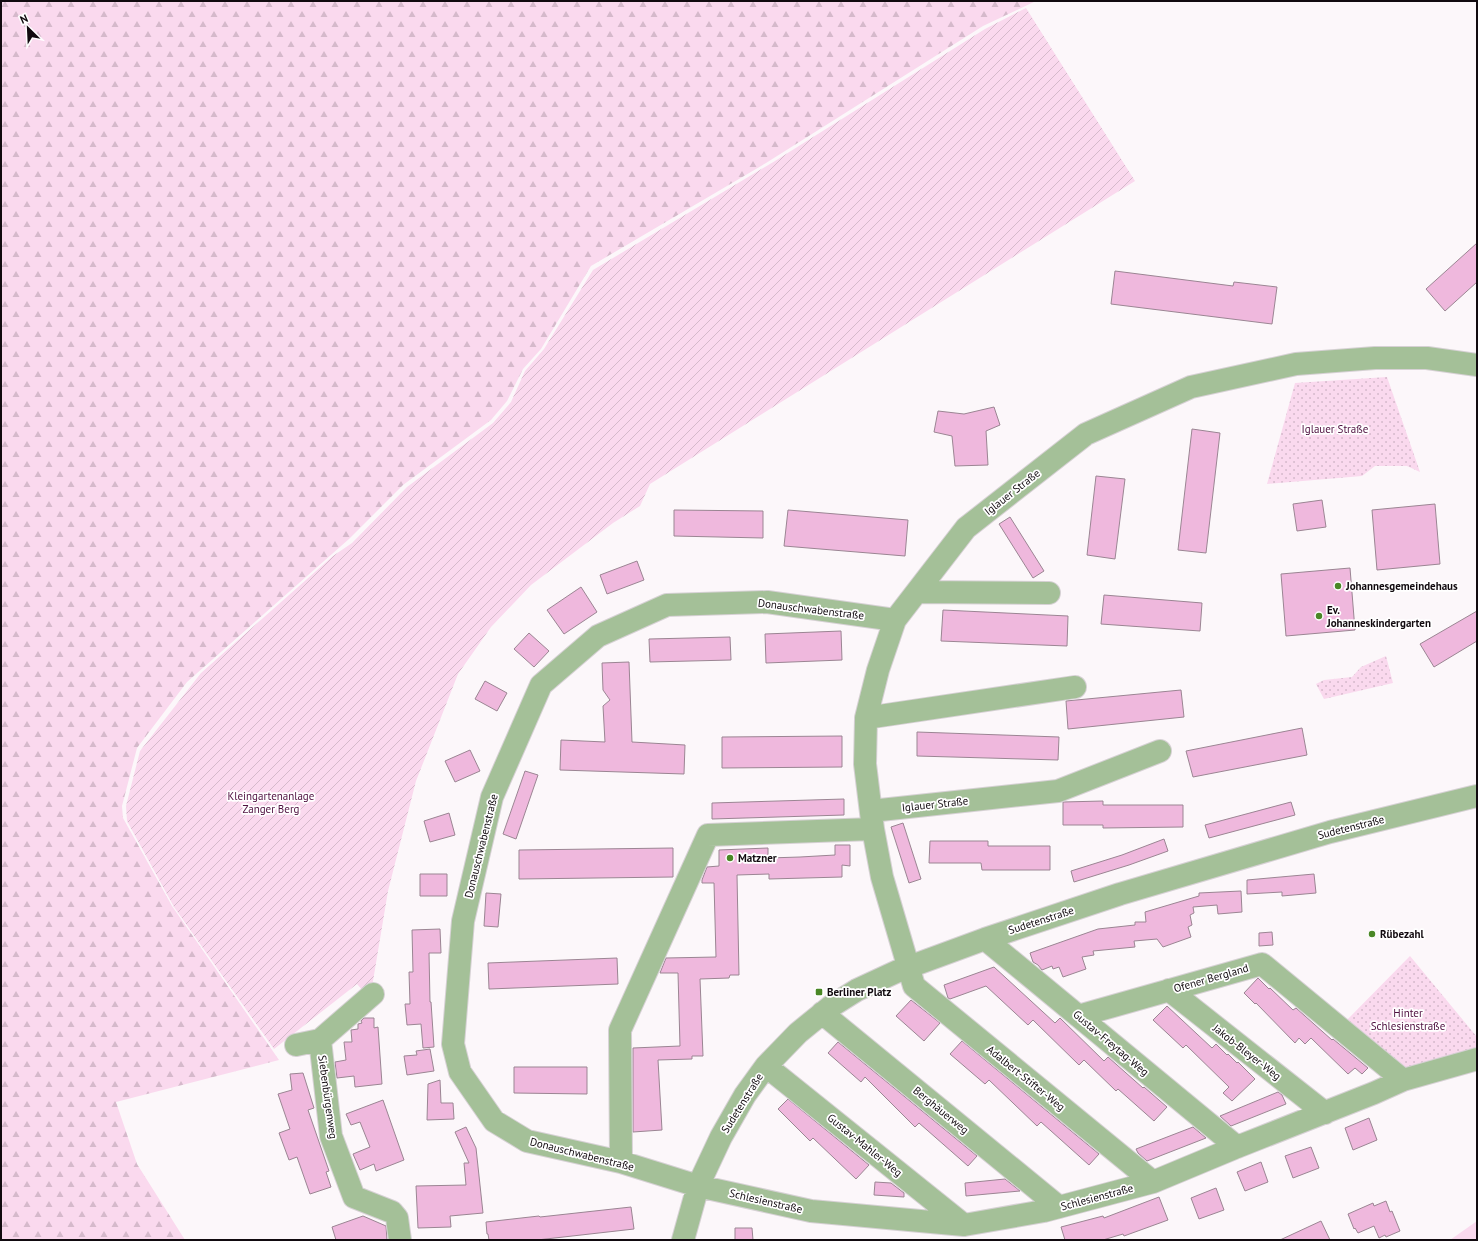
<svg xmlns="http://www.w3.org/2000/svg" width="1478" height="1241" viewBox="0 0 1478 1241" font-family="'PT Sans',sans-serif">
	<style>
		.grass { fill: #fad9ee }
		.forest { fill: url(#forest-firs) }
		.park { fill: url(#park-dots) }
		.garden { fill: url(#garden-furrows) }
		.building { fill: #efb8dd; stroke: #9b8593 }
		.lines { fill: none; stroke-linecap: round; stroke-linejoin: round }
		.minor-casing { stroke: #d6d1d4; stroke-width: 24 }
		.minor { stroke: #a4c098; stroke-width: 22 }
		.poi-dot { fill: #4a8726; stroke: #fff; stroke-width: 1.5 }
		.labels { text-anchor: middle; stroke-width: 3.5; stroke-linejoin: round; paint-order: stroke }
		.park-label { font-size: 11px; fill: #4f1040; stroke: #fff }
		.street-label { font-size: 11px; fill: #110a0f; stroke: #fff }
		.poi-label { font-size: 11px; font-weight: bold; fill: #110a0f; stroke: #fff; text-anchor: start }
	</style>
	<defs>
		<pattern id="forest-firs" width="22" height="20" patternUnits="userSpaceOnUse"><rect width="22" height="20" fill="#fad9ee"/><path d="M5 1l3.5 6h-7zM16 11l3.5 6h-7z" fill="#d5b9cb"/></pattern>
		<pattern id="park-dots" width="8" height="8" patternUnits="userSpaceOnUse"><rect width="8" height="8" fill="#fad9ee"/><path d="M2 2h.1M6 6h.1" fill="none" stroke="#d5b9cb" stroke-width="1.8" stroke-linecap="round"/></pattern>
		<pattern id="garden-furrows" width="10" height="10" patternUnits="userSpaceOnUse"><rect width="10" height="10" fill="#fad9ee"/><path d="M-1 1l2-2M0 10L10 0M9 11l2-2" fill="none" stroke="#d5b9cb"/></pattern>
	</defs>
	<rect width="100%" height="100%" fill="#fcf7fa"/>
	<path class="grass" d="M 1477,1221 L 1477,1240 L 1450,1240 Z"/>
	<path class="forest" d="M 1,1 L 1036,1 L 983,26 L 766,163 L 591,266 L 541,349 L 523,369 L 507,401 L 491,420 L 403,485 L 349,539 L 187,682 L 137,748 L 122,806 L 123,818 L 172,906 L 279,1060 L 116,1102 L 137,1164 L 185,1240 L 1,1240 Z"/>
	<path class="park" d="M 1387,377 L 1420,472 L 1407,466 L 1375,466 L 1362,476 L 1267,484 L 1295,383 Z
		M 1386,656 L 1393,683 L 1324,699 L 1316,684 L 1324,680 L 1352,677 L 1361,667 Z
		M 1410,956 L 1477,1037 L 1477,1047 L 1406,1071 L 1344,1023 Z"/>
	<path class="garden" d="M 1026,8 L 1135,181 L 650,484 L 640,506 L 613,523 L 531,585 L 491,627 L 458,674 L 416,781 L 388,891 L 370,999 L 357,984 L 274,1049 L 174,907 L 127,821 L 126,806 L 140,751 L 201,673 L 333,556 L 352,543 L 407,487 L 493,423 L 511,402 L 525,371 L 544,349 L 593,270 L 775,161 L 985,29 Z"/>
	<path class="building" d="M 1477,243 L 1477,282 L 1445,311 L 1426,289 Z
		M 1115,271 L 1233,286 L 1234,282 L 1277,287 L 1272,324 L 1111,304 Z
		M 994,407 L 1000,425 L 986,431 L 988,465 L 955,466 L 952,436 L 934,432 L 938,411 L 964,414 Z
		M 1192,429 L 1220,433 L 1206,553 L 1178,550 Z
		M 1096,476 L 1125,479 L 1115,559 L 1087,555 Z
		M 1322,500 L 1326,527 L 1297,531 L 1293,504 Z
		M 1435,504 L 1440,564 L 1377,570 L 1372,510 Z
		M 674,510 L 763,511 L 763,538 L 674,536 Z
		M 788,510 L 908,520 L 905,556 L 784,546 Z
		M 1010,517 L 1044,571 L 1033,578 L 999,524 Z
		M 637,561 L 644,580 L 607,594 L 600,575 Z
		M 1350,568 L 1355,630 L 1286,636 L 1281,574 Z
		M 581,587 L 597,612 L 564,634 L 547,610 Z
		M 1104,595 L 1202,603 L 1200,631 L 1101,624 Z
		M 943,610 L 1068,616 L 1067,646 L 941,641 Z
		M 1477,611 L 1477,641 L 1434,667 L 1420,644 Z
		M 841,631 L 842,660 L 766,663 L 765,634 Z
		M 529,633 L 549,651 L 534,667 L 514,649 Z
		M 730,637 L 731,660 L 650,662 L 649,639 Z
		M 629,662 L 632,742 L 685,745 L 684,774 L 560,770 L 561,740 L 605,742 L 603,706 L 610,700 L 603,690 L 602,663 Z
		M 485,681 L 507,693 L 497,711 L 475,699 Z
		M 1181,690 L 1184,717 L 1068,729 L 1066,701 Z
		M 1302,728 L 1307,755 L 1193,777 L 1186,751 Z
		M 917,732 L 1059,737 L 1058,760 L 917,756 Z
		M 842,736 L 842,767 L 722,768 L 722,737 Z
		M 470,750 L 480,771 L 455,782 L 445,761 Z
		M 525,771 L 538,775 L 516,839 L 503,834 Z
		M 844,799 L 844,815 L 712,819 L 712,803 Z
		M 1103,801 L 1103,805 L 1183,805 L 1183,827 L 1103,828 L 1103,825 L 1063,825 L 1063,802 Z
		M 1291,802 L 1295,815 L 1209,838 L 1205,825 Z
		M 449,813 L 455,835 L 430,842 L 424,821 Z
		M 903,823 L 921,879 L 909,883 L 891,827 Z
		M 1164,839 L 1168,851 L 1129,865 L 1074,882 L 1071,871 L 1122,855 Z
		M 930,841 L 988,841 L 988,846 L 1050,846 L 1050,870 L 982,870 L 981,863 L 929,863 Z
		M 835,845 L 850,845 L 850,866 L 842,865 L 842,877 L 769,879 L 769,874 L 737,875 L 739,975 L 730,975 L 729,978 L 700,979 L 703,1056 L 692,1056 L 692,1059 L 658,1060 L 662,1130 L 633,1132 L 633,1048 L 680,1046 L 678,973 L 660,973 L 666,958 L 716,957 L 714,883 L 702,883 L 702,880 L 707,867 L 719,866 L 719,850 L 768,848 L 768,858 L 800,857 L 835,855 Z
		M 673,848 L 673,877 L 519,879 L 519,850 Z
		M 420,874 L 447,874 L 447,896 L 420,896 Z
		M 1314,874 L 1316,893 L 1282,896 L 1282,892 L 1247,894 L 1247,880 Z
		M 1241,891 L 1242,912 L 1218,914 L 1217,905 L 1193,907 L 1194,913 L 1190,915 L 1192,925 L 1188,927 L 1191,937 L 1163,947 L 1157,939 L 1134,941 L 1135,947 L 1093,951 L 1094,955 L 1082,957 L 1086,969 L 1063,977 L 1059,967 L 1053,969 L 1052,966 L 1042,970 L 1038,965 L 1033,962 L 1030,953 L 1098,929 L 1135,925 L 1135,922 L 1146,922 L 1145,912 L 1199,896 L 1199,893 Z
		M 486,893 L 501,894 L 498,927 L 484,926 Z
		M 440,929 L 441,953 L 429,953 L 430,1002 L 431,1002 L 434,1047 L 423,1048 L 421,1024 L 407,1025 L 405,1004 L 410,1004 L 409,972 L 413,972 L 412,930 Z
		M 1272,932 L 1273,945 L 1259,946 L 1259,933 Z
		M 617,958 L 618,984 L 489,989 L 488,963 Z
		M 994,967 L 1055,1023 L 1060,1018 L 1104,1061 L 1108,1057 L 1143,1088 L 1144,1087 L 1167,1107 L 1154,1121 L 1118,1089 L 1116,1091 L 1084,1060 L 1079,1065 L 1033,1020 L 1028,1025 L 986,986 L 950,999 L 948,998 L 944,985 Z
		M 1258,978 L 1269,989 L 1270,988 L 1293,1010 L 1296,1008 L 1332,1040 L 1333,1039 L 1368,1068 L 1362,1074 L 1355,1068 L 1348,1074 L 1311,1038 L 1305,1044 L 1299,1038 L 1295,1043 L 1256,1003 L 1255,1004 L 1244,993 Z
		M 911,1000 L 940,1023 L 924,1041 L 896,1016 Z
		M 1167,1006 L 1212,1048 L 1216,1044 L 1227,1055 L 1228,1054 L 1237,1063 L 1238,1062 L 1255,1079 L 1232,1101 L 1223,1093 L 1229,1087 L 1186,1045 L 1183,1048 L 1153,1020 Z
		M 364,1018 L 374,1018 L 374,1028 L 378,1027 L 382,1084 L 355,1087 L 354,1076 L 337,1078 L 335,1062 L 346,1060 L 344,1042 L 352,1042 L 351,1030 L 358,1029 L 358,1024 L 362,1023 L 361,1021 Z
		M 962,1041 L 1099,1154 L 1089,1165 L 1041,1122 L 1037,1126 L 989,1080 L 985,1084 L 950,1054 Z
		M 838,1042 L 977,1156 L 968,1166 L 919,1123 L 915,1127 L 865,1077 L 861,1082 L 828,1053 Z
		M 430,1049 L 434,1071 L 407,1075 L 404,1056 L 417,1055 L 416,1051 Z
		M 514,1067 L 587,1067 L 587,1094 L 514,1093 Z
		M 303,1073 L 314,1108 L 308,1110 L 329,1171 L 326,1172 L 331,1187 L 310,1194 L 297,1157 L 289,1160 L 279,1133 L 290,1129 L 278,1094 L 292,1090 L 290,1074 Z
		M 440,1080 L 441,1103 L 453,1103 L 454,1119 L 427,1120 L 428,1084 Z
		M 1278,1092 L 1282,1095 L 1286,1104 L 1231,1126 L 1220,1116 Z
		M 788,1099 L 869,1165 L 856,1179 L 813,1138 L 810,1141 L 778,1109 Z
		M 383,1100 L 404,1160 L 376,1171 L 374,1164 L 360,1170 L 353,1154 L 370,1147 L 360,1122 L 351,1125 L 346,1114 Z
		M 1369,1118 L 1377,1140 L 1353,1150 L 1345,1128 Z
		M 466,1127 L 476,1148 L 483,1213 L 450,1216 L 451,1227 L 418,1228 L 416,1186 L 466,1185 L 464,1163 L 469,1163 L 455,1132 Z
		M 1193,1127 L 1206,1138 L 1147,1161 L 1138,1153 L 1136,1149 Z
		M 1311,1147 L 1319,1168 L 1293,1178 L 1285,1156 Z
		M 1261,1162 L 1268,1182 L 1245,1191 L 1237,1172 Z
		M 1005,1179 L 1020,1191 L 966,1196 L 965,1183 Z
		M 875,1182 L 891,1183 L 904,1193 L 904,1197 L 874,1195 Z
		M 1216,1188 L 1224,1210 L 1199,1219 L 1191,1198 Z
		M 1159,1197 L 1168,1220 L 1124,1236 L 1123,1234 L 1103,1240 L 1065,1240 L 1061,1227 L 1103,1216 L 1104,1218 Z
		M 1386,1201 L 1390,1212 L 1392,1211 L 1400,1231 L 1386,1237 L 1385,1235 L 1379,1238 L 1374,1226 L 1358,1233 L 1355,1228 L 1354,1229 L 1348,1214 L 1373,1203 L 1374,1206 Z
		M 631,1207 L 634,1229 L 537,1240 L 489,1240 L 488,1234 L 487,1234 L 486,1222 L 539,1216 L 540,1217 Z
		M 363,1216 L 386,1226 L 387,1240 L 336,1240 L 332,1227 Z
		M 1321,1221 L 1330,1240 L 1280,1240 Z
		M 735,1228 L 752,1228 L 753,1240 L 735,1240 Z"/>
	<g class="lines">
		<defs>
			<path id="minor" d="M 917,592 L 1049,593
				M 895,620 L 767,602 L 667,605 L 598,636 L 541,685 L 492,797 L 463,921 L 453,1044 L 460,1072 L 494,1121 L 527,1141 L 621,1162 L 698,1186 L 811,1211 L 964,1225 L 1044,1211 L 1153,1182 L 1237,1147 L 1374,1093 L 1403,1080 L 1477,1059
				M 866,718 L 1075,687
				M 871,811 L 1058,791 L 1160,751
				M 985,939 L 1237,1147
				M 1169,990 L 1325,1113
				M 373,994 L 320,1040 L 331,1136 L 354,1197 L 392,1212 L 397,1218 L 400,1240
				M 822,1013 L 1059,1207
				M 1078,1016 L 1262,964 L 1403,1080
				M 296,1045 L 320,1040
				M 766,1066 L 964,1225
				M 621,1162 L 620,1030 L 708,835 L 873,829
				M 1153,1182 L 914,986 L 882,877 L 873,829 L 865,764 L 866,718 L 878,670 L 895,620 L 966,528 L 1086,434 L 1191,387 L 1296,364 L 1375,358 L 1427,358 L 1477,365
				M 683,1240 L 698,1186 L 721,1137 L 745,1095 L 766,1066 L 798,1033 L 830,1007 L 857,990 L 898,971 L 985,939 L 1120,894 L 1330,832 L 1477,796"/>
		</defs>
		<use href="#minor" class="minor-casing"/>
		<use href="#minor" class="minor"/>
	</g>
	<g class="poi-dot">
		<circle cx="1338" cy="586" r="4"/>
		<circle cx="1319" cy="616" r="4"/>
		<circle cx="730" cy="858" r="4"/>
		<circle cx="1372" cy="934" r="4"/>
		<rect x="815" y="988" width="8" height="8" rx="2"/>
	</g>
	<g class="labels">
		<g class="park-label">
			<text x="1335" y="433">Iglauer Straße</text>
			<text x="271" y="800">Kleingartenanlage<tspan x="271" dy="13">Zanger Berg</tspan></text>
			<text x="1408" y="1017">Hinter<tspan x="1408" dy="13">Schlesienstraße</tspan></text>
		</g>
		<g class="street-label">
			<text transform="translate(1012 492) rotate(-38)" y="4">Iglauer Straße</text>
			<text transform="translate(811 609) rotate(7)" y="4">Donauschwabenstraße</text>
			<text transform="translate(935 804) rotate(-6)" y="4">Iglauer Straße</text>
			<text transform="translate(1351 827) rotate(-14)" y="4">Sudetenstraße</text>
			<text transform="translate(481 846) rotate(-76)" y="4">Donauschwabenstraße</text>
			<text transform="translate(1041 920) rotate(-18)" y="4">Sudetenstraße</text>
			<text transform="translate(1211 978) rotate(-16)" y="4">Ofener Bergland</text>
			<text transform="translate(1111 1043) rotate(40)" y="4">Gustav-Freytag-Weg</text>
			<text transform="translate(1247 1052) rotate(38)" y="4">Jakob-Bleyer-Weg</text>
			<text transform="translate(1026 1078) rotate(39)" y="4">Adalbert-Stifter-Weg</text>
			<text transform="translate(328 1097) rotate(82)" y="4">Siebenbürgenweg</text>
			<text transform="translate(742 1103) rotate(-58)" y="4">Sudetenstraße</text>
			<text transform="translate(941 1110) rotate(39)" y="4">Berghäuerweg</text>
			<text transform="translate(865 1145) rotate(39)" y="4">Gustav-Mahler-Weg</text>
			<text transform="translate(582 1154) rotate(14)" y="4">Donauschwabenstraße</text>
			<text transform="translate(1097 1197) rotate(-15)" y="4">Schlesienstraße</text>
			<text transform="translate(766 1201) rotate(13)" y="4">Schlesienstraße</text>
		</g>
		<g class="poi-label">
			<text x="1346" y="590">Johannesgemeindehaus</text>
			<text x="1327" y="614">Ev.<tspan x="1327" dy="13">Johanneskindergarten</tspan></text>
			<text x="738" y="862">Matzner</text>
			<text x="1380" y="938">Rübezahl</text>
			<text x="827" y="996">Berliner Platz</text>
		</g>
	</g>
	<rect width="1478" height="1241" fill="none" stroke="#110a0f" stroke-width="4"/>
	<g transform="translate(28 28) rotate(336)" stroke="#ffffff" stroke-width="3" paint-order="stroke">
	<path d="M0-3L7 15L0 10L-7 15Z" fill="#110a0f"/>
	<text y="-6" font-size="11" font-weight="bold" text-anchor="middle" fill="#110a0f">N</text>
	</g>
</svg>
